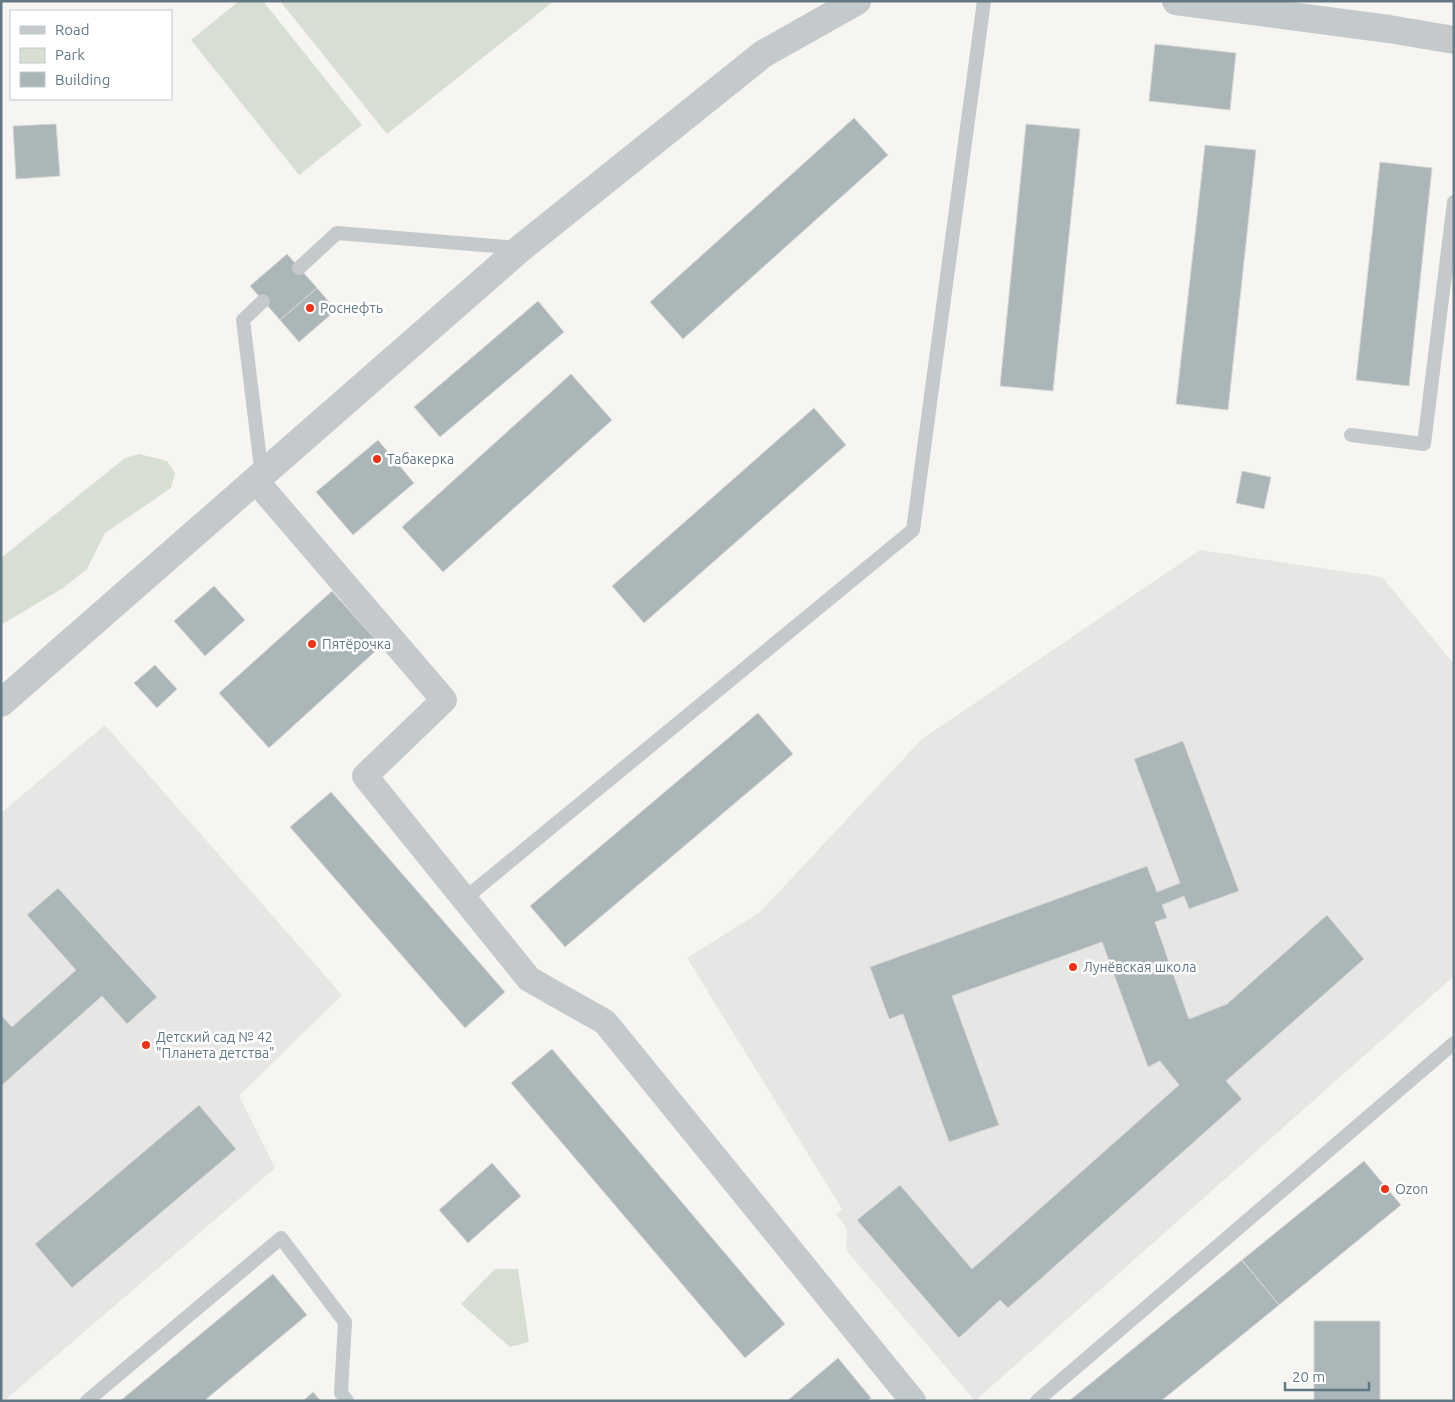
<svg xmlns="http://www.w3.org/2000/svg" width="1455" height="1402" viewBox="0 0 1455 1402" font-family="Ubuntu,sans-serif">
	<style>
		.built { fill: #e6e7e5 }
		.green { fill: #d7ded2 }
		.building { fill: #abb6b9; stroke: #d7d7d4 }
		.lines { fill: none; stroke-linecap: round; stroke-linejoin: round }
		.service { stroke: #c4c9cb; stroke-width: 14 }
		.minor { stroke: #c4c9cb; stroke-width: 26 }
		.tertiary { stroke: #c4c9cb; stroke-width: 28 }
		.poi-dot { fill: #f33214; stroke: #fff; stroke-width: 2 }
		.labels { text-anchor: middle; stroke-width: 5; stroke-linejoin: round; paint-order: stroke }
		.poi-label { font-size: 14px; fill: #627985; stroke: #fff; text-anchor: start }
	</style>
	<rect width="100%" height="100%" fill="#f6f5f1"/>
	<path class="built" d="M 1200,550 L 1382,577 L 1454,664 L 1454,976 L 975,1401 L 846,1250 L 847,1229 L 836,1214 L 842,1209 L 687,958 L 760,912 L 922,739 Z
		M 105,725 L 342,995 L 239,1096 L 275,1168 L 4,1401 L 1,1401 L 1,813 Z"/>
	<path class="green" d="M 239,1 L 263,1 L 362,125 L 299,175 L 191,40 Z
		M 280,1 L 554,1 L 387,134 Z
		M 139,454 L 167,461 L 175,473 L 171,488 L 105,533 L 87,569 L 63,588 L 1,625 L 1,558 L 125,458 Z
		M 495,1269 L 518,1269 L 529,1342 L 510,1347 L 461,1304 Z"/>
	<path class="building" d="M 1155,44 L 1236,53 L 1230,110 L 1149,101 Z
		M 854,118 L 888,155 L 683,339 L 650,302 Z
		M 56,124 L 60,176 L 16,179 L 13,126 Z
		M 1026,124 L 1080,129 L 1053,391 L 1000,386 Z
		M 1205,145 L 1256,150 L 1228,410 L 1176,404 Z
		M 1380,162 L 1432,168 L 1409,386 L 1356,380 Z
		M 287,254 L 317,288 L 280,320 L 250,286 Z
		M 317,288 L 336,310 L 299,342 L 280,320 Z
		M 538,301 L 564,332 L 440,437 L 414,407 Z
		M 571,374 L 612,420 L 443,572 L 402,527 Z
		M 814,408 L 846,445 L 644,623 L 612,586 Z
		M 378,440 L 414,483 L 353,535 L 316,492 Z
		M 1242,471 L 1271,477 L 1264,509 L 1236,503 Z
		M 214,586 L 245,620 L 205,656 L 174,621 Z
		M 332,591 L 381,646 L 269,748 L 219,693 Z
		M 155,665 L 177,689 L 157,708 L 134,683 Z
		M 758,713 L 793,754 L 565,947 L 530,906 Z
		M 1183,741 L 1239,891 L 1189,909 L 1184,896 L 1162,905 L 1167,918 L 1155,922 L 1189,1019 L 1227,1004 L 1327,915 L 1364,959 L 1226,1081 L 1242,1099 L 1008,1308 L 1000,1300 L 959,1338 L 857,1220 L 900,1185 L 972,1269 L 1179,1085 L 1160,1061 L 1148,1067 L 1102,942 L 952,996 L 999,1125 L 949,1142 L 903,1014 L 889,1019 L 870,967 L 1147,866 L 1157,892 L 1180,883 L 1134,759 Z
		M 331,792 L 505,992 L 465,1028 L 290,827 Z
		M 58,888 L 157,997 L 127,1024 L 102,996 L 1,1086 L 1,1015 L 12,1027 L 76,970 L 27,915 Z
		M 552,1049 L 785,1324 L 745,1358 L 511,1083 Z
		M 199,1105 L 236,1149 L 72,1288 L 35,1244 Z
		M 1364,1161 L 1401,1205 L 1279,1305 L 1242,1260 Z
		M 492,1163 L 521,1196 L 468,1243 L 439,1210 Z
		M 1242,1260 L 1279,1305 L 1161,1401 L 1069,1401 Z
		M 273,1274 L 307,1315 L 204,1401 L 120,1401 Z
		M 1314,1321 L 1380,1321 L 1380,1401 L 1314,1401 Z
		M 838,1358 L 871,1398 L 867,1401 L 787,1401 Z
		M 313,1392 L 321,1401 L 303,1401 Z"/>
	<g class="lines">
		<path class="service" d="M 299,268 L 337,233 L 520,248
			M 1351,435 L 1424,444 L 1454,202
			M 262,476 L 243,320 L 263,301
			M 463,900 L 913,530 L 984,1
			M 87,1401 L 281,1238 L 345,1322 L 341,1393 L 347,1401
			M 1037,1401 L 1454,1043"/>
		<path class="minor" d="M 256,481 L 444,700 L 365,776 L 529,979 L 605,1022 L 913,1401"/>
		<path class="tertiary" d="M 1176,1 L 1389,29 L 1454,40
			M 1,703 L 521,248 L 763,54 L 857,1"/>
	</g>
	<g class="poi-dot">
		<circle cx="310" cy="308" r="5"/>
		<circle cx="377" cy="459" r="5"/>
		<circle cx="312" cy="644" r="5"/>
		<circle cx="1073" cy="967" r="5"/>
		<circle cx="146" cy="1045" r="5"/>
		<circle cx="1385" cy="1189" r="5"/>
	</g>
	<g class="labels">
		<g class="poi-label">
			<text x="320" y="313">Роснефть</text>
			<text x="387" y="464">Табакерка</text>
			<text x="322" y="649">Пятёрочка</text>
			<text x="1083" y="972">Лунёвская школа</text>
			<text x="156" y="1042">Детский сад № 42<tspan x="156" dy="16">"Планета детства"</tspan></text>
			<text x="1395" y="1194">Ozon</text>
		</g>
	</g>
	<rect width="1455" height="1402" fill="none" stroke="#627985" stroke-width="5"/>
	<rect x="10" y="10" width="162" height="90" fill="#ffffff" stroke="#c0c9ce"/>
	<rect x="20" y="26" width="25" height="8" fill="#c4c9cb" stroke="#c0c9ce"/>
	<text x="55" y="35" font-size="15" fill="#627985">Road</text>
	<rect x="20" y="48" width="25" height="15" fill="#d7ded2" stroke="#c0c9ce"/>
	<text x="55" y="60" font-size="15" fill="#627985">Park</text>
	<rect x="20" y="72" width="25" height="15" fill="#abb6b9" stroke="#c0c9ce"/>
	<text x="55" y="85" font-size="15" fill="#627985">Building</text>
	<path d="M1285 1382v8h84v-8" fill="none" stroke="#627985" stroke-width="2.5"/>
	<text x="1292" y="1382" font-size="15" fill="#627985" stroke="#ffffff" stroke-width="4" paint-order="stroke">20 m</text>
</svg>
